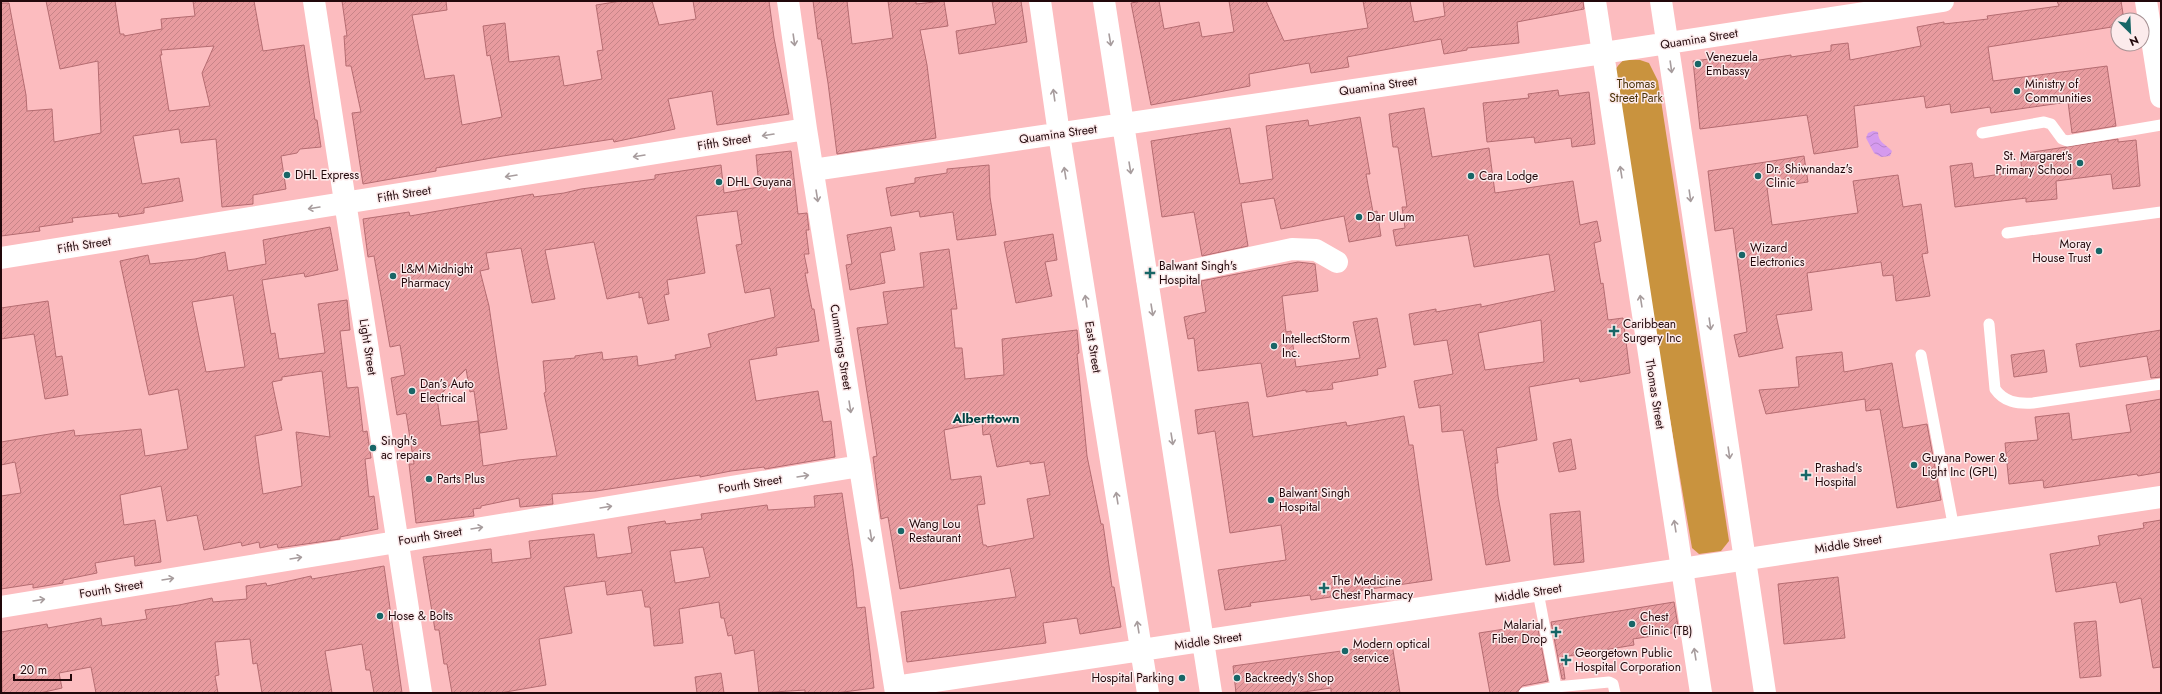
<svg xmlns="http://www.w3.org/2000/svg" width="2162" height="694" viewBox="0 0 2162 694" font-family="Jost,sans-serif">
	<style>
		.green { fill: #c9933e }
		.water { fill: url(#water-waves) }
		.building { fill: url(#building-hatch); stroke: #b56c71; fill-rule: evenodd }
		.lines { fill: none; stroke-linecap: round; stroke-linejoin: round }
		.lane { stroke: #fff; stroke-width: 11 }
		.street { stroke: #fff; stroke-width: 22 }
		.secondary { stroke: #fff; stroke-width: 22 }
		.oneway { stroke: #a79c9d }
		.poi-dot { fill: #186667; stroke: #fcebec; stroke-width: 1.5 }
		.labels { text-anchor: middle; stroke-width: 3; stroke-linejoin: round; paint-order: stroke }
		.street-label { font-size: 12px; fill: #22080b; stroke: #fcebec }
		.poi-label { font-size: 12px; fill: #22080b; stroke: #fcebec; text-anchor: start }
		.park-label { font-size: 12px; fill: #4a3107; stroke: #fcebec }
		.neighbourhood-label { font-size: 13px; font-weight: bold; fill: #004343; stroke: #fcebec }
	</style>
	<defs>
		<pattern id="water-waves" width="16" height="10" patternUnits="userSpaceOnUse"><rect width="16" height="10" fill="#d59aee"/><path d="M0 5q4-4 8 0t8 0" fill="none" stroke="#b783cb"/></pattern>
		<pattern id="building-hatch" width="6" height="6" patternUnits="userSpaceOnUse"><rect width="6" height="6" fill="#e89b9f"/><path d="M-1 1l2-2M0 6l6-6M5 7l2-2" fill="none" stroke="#c78488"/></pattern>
	</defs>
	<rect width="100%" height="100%" fill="#fcbcbf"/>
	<path class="green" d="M 1624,60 L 1640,60 L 1649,63 L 1658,81 L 1729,541 L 1721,551 L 1699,554 L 1692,548 L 1613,84 C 1613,73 1615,67 1624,60 Z"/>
	<path class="water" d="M 1873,131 L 1878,132 C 1878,143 1886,144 1892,151 L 1890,156 L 1881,157 L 1874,153 L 1866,138 L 1868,133 Z"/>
	<path class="building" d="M 46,1 L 115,1 L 120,34 L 124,34 L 124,36 L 162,29 L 161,19 L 195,16 L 193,1 L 254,1 L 263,51 L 304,45 L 315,120 L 317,120 L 321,147 L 300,149 L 297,153 L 281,156 L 286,189 L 253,195 L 253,204 L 222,207 L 216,139 L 181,143 L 179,129 L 133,136 L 142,184 L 179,178 L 183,201 L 144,208 L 144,213 L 119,217 L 118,213 L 72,218 L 73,222 L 39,227 L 40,231 L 1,236 L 1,3 L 9,3 L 26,95 L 27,111 L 52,109 L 54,142 L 101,133 L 98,61 L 60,69 ZM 214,46 L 202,73 L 210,106 L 169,111 L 160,55 L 162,55 L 161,50 Z
		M 342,1 L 446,1 L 447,10 L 412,15 L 425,79 L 454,75 L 462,125 L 502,117 L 490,55 L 487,56 L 483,26 L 505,23 L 509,62 L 559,56 L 564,86 L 602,79 L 597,51 L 603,50 L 596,5 L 621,1 L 652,1 L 659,25 L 696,19 L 693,1 L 769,1 L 774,38 L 789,114 L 717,125 L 712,91 L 668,99 L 675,129 L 614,142 L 613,139 L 503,156 L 436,168 L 436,171 L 363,184 L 352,113 L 361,112 L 351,66 L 346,66 L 344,36 L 347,36 Z
		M 813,1 L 847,1 L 852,44 L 893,38 L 888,1 L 916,1 L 916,4 L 944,1 L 948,26 L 920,30 L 927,65 L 936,138 L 837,154 L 828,83 L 821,39 L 818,39 Z
		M 992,1 L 1021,1 L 1027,42 L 959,54 L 956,31 L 996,24 Z
		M 1142,1 L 1159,1 L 1164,29 L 1199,22 L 1202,37 L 1234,32 L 1229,1 L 1266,1 L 1284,41 L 1368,28 L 1363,1 L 1410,1 L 1414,22 L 1445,16 L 1443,1 L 1583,1 L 1584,9 L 1517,22 L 1519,43 L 1467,48 L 1467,50 L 1444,54 L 1441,39 L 1347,57 L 1349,67 L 1311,73 L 1309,63 L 1249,74 L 1250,86 L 1151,105 L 1131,3 Z
		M 2057,1 L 2121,1 L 2124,20 L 2118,20 L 2118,26 L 1988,47 L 1993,81 L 2107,66 L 2116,126 L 2072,133 L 2068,102 L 1991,113 L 1990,107 L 1951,113 L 1950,104 L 1926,108 L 1924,96 L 1854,106 L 1858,147 L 1814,154 L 1807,115 L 1700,129 L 1693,61 L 1734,56 L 1735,64 L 1791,55 L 1791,57 L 1831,51 L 1831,45 L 1848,43 L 1850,60 L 1921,46 L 1917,27 L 1944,22 L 1944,24 L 1988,19 L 1987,16 L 2059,6 Z
		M 1558,90 L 1559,96 L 1589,92 L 1595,144 L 1572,147 L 1571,138 L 1535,143 L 1534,137 L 1487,142 L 1483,103 L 1529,98 L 1528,94 Z
		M 1424,108 L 1432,157 L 1489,148 L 1495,193 L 1573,181 L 1580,225 L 1597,221 L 1601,241 L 1594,243 L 1601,284 L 1603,283 L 1608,320 L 1623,318 L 1630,373 L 1580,382 L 1579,378 L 1529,387 L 1537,440 L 1496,448 L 1498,463 L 1495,463 L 1498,496 L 1510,561 L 1486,565 L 1463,430 L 1442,432 L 1440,405 L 1419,408 L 1414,381 L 1453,374 L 1447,340 L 1414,345 L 1409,314 L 1436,309 L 1436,312 L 1481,304 L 1481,307 L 1555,291 L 1549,254 L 1474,267 L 1468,235 L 1396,246 L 1393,230 L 1405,228 L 1402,207 L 1407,207 L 1398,147 L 1393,147 L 1389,114 ZM 1541,320 L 1544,362 L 1485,370 L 1478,333 Z
		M 1360,117 L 1370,174 L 1366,174 L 1373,212 L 1377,211 L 1381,236 L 1349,242 L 1344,216 L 1281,229 L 1274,198 L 1241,203 L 1248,246 L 1202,256 L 1194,212 L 1162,217 L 1151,141 L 1230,128 L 1240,184 L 1273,179 L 1266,126 L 1308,120 L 1309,126 Z
		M 2118,139 L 2118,142 L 2136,140 L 2140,186 L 2113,189 L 2111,174 L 2056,181 L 2057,199 L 2026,202 L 2026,198 L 1955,207 L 1950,166 L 1972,163 L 1974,178 L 2022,171 L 2020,154 Z
		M 791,151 L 798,214 L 807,213 L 809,230 L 806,230 L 809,254 L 804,254 L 808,273 L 805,273 L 812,309 L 814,309 L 819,341 L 776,348 L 777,355 L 749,360 L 756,401 L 818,391 L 823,422 L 831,421 L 835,457 L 765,469 L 764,467 L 731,471 L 700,477 L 700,475 L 596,491 L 552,494 L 553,504 L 520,507 L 519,498 L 481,506 L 481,508 L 473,509 L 474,516 L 416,523 L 409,464 L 414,464 L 406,413 L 397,415 L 391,378 L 405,375 L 400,345 L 390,347 L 374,256 L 368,257 L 363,219 L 409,212 L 410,216 L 533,194 L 534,197 L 564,193 L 581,189 L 655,179 L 655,175 L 721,165 L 724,193 L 759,187 L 756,155 ZM 737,211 L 742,244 L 736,245 L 745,293 L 770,288 L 775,317 L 708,334 L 711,347 L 675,355 L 676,359 L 638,366 L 637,356 L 603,360 L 602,352 L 575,356 L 575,358 L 543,361 L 546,392 L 544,393 L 557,456 L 518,460 L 483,466 L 478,421 L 441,426 L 437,398 L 466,369 L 470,392 L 474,391 L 480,433 L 507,429 L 489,306 L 480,271 L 489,269 L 486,253 L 521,248 L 532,303 L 555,299 L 545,250 L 594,242 L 607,299 L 639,292 L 639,298 L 642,297 L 648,324 L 669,320 L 664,295 L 669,294 L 667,280 L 705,273 L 696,216 Z
		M 1804,156 L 1808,182 L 1767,188 L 1772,225 L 1858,213 L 1853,181 L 1898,175 L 1903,207 L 1921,204 L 1928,253 L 1922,254 L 1930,296 L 1896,301 L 1893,275 L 1883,276 L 1881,262 L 1807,273 L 1812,310 L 1776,315 L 1783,348 L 1739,357 L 1734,335 L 1747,332 L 1733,228 L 1715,231 L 1708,171 Z
		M 989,165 L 990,197 L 996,235 L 957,240 L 953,212 L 920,217 L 919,211 L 891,216 L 886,188 L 915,183 L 915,178 L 947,173 L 947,169 Z
		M 330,227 L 338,270 L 305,277 L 304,273 L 262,280 L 271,334 L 275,333 L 279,359 L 325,353 L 318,304 L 347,300 L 350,330 L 340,331 L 347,388 L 358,387 L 363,432 L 367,431 L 371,458 L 365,459 L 369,497 L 374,496 L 378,529 L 340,537 L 340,539 L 278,548 L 277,544 L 260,548 L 259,542 L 242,546 L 241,542 L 204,550 L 197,515 L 167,521 L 161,486 L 120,495 L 124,525 L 155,520 L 161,562 L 135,566 L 134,556 L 95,563 L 97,573 L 63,580 L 63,583 L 33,588 L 33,584 L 1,589 L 1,496 L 21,493 L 15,462 L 1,465 L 1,442 L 74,430 L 75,436 L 141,429 L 145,456 L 188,449 L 178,389 L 149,395 L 120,261 L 148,255 L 150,264 L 195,259 L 225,252 L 228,271 L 266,264 L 263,240 ZM 233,295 L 245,367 L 206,372 L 192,302 ZM 322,371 L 330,437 L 296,432 L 302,486 L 263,494 L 255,436 L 282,430 L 272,382 L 282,380 L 282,377 Z
		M 891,227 L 895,250 L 880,253 L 885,283 L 850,290 L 846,265 L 852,264 L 847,235 Z
		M 1053,234 L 1057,260 L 1045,262 L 1052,296 L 1016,303 L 1004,242 Z
		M 949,249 L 957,309 L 951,309 L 955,348 L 962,348 L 965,379 L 1004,375 L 1002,339 L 1077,330 L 1079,353 L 1077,354 L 1087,456 L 1101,524 L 1103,524 L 1112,587 L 1114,587 L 1121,627 L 1080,634 L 1077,618 L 1043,623 L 1046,643 L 907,662 L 901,612 L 1016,597 L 1010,568 L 900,589 L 888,517 L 881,519 L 873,457 L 877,456 L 857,328 L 888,324 L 883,292 L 924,287 L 920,253 ZM 982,422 L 983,435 L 990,434 L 997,467 L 1030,461 L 1030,464 L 1044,462 L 1050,495 L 1027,499 L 1034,538 L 987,547 L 986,545 L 983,545 L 977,505 L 985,504 L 981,476 L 951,480 L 944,430 Z
		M 1298,262 L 1315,264 L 1318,291 L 1282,296 L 1286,332 L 1291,331 L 1296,367 L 1360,358 L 1353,322 L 1377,318 L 1386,367 L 1377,369 L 1378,375 L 1332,383 L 1333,389 L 1306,392 L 1306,390 L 1267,397 L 1261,363 L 1198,371 L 1194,338 L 1188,339 L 1184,317 L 1206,312 L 1201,281 Z
		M 48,301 L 56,357 L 62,356 L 68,395 L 45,399 L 34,334 L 1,339 L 1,308 Z
		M 2161,330 L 2161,377 L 2151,378 L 2147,356 L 2080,367 L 2076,344 Z
		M 2044,350 L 2047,372 L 2014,377 L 2011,355 Z
		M 1842,352 L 1844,372 L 1892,363 L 1903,428 L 1927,424 L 1941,500 L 1897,508 L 1880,409 L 1866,411 L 1865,399 L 1766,414 L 1759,390 L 1799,387 L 1796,357 Z
		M 2161,399 L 2161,472 L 2138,476 L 2137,474 L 2044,488 L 2043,480 L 2009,484 L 2005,443 L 2038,440 L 2035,417 L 2069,413 L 2072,440 L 2131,432 L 2126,405 Z
		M 1248,402 L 1253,437 L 1346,422 L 1347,426 L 1404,416 L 1409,445 L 1413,445 L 1432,580 L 1336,594 L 1337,596 L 1311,600 L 1310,595 L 1250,603 L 1251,606 L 1225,610 L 1218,570 L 1286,560 L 1281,525 L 1230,533 L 1215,431 L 1198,434 L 1195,410 Z
		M 1571,439 L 1576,469 L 1559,472 L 1553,443 Z
		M 842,493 L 853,569 L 857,608 L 865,607 L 874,688 L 836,693 L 805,693 L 805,690 L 759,693 L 754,650 L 735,654 L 732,635 L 728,636 L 724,618 L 721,618 L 719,602 L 679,609 L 683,643 L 654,646 L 650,607 L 645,607 L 642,590 L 607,595 L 605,581 L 564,587 L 572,633 L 539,639 L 546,685 L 500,693 L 452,693 L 447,664 L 444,664 L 439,630 L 435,630 L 423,557 L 491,549 L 492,563 L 531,558 L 529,541 L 594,534 L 597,558 L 632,553 L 628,527 L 665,521 L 666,524 L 702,519 L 701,514 L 767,505 L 768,510 L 815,507 L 814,496 ZM 703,547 L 710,577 L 675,583 L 670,551 Z
		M 1580,511 L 1584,562 L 1554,565 L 1550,514 Z
		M 2161,520 L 2161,667 L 2153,668 L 2141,598 L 2120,603 L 2116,582 L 2056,592 L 2050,554 L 2100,545 L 2098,536 L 2144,528 L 2143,523 Z
		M 384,566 L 402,693 L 374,693 L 370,670 L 366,670 L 362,644 L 325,651 L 332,693 L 262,693 L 257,663 L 253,664 L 250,639 L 215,642 L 219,675 L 215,676 L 218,693 L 96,693 L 91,667 L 59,673 L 62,688 L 40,693 L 2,693 L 1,632 L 47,624 L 48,628 L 101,618 L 102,626 L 147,619 L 145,610 L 179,605 L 212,598 L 213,602 L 247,599 L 246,586 L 266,583 L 267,586 L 311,576 L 312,579 Z
		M 1838,577 L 1845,638 L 1784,644 L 1778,584 Z
		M 1674,602 L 1679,632 L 1633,639 L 1634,645 L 1562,657 L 1565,679 L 1562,679 L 1551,622 Z
		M 2096,621 L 2101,676 L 2080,678 L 2074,623 Z
		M 1537,624 L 1548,681 L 1522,686 L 1517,693 L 1490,693 L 1479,633 Z
		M 1392,644 L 1400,693 L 1331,693 L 1331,688 L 1297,693 L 1236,693 L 1233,666 Z
		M 721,673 L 724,693 L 697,693 L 695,677 Z"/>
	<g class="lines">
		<path class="lane" d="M 1982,133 L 2044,122 L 2051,124 L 2062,139 L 2067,141 L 2161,125
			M 2007,233 L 2161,212
			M 1989,324 L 1995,389 C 2004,402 2017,404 2033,403 L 2161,384
			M 1921,355 L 1954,529
			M 1538,592 L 1556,687
			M 1524,693 L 1556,687 L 1609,682 L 1613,684 L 1615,693"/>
		<path class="street" d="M 314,1 L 421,693
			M 788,1 L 806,129 L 896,693
			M 1040,1 L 1059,134 L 1148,693
			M 1104,1 L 1211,693
			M 813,170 L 1603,53
			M 1,258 L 806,129
			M 1147,280 L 1292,249 L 1316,250 L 1337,262
			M 1,607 L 860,466
			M 895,687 L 2161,497"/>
		<path class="secondary" d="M 1595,1 L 1701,693
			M 1661,1 L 1765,693
			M 2146,1 L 2161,97
			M 1603,53 L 1943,1"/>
	</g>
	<defs><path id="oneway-shaft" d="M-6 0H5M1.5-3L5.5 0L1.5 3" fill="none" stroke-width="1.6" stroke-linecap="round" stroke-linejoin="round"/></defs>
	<g class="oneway">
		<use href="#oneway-shaft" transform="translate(794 40) rotate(82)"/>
		<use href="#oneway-shaft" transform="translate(1110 40) rotate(81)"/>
		<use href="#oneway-shaft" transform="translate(1671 67) rotate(82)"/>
		<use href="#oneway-shaft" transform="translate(1054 95) rotate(-98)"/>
		<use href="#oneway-shaft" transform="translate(768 135) rotate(171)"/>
		<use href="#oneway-shaft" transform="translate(639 156) rotate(171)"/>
		<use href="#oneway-shaft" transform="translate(1130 168) rotate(81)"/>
		<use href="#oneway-shaft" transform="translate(1621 172) rotate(-99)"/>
		<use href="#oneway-shaft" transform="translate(1065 173) rotate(-99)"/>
		<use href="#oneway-shaft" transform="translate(511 176) rotate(171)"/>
		<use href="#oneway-shaft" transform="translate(817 196) rotate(81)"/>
		<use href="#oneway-shaft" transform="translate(1690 196) rotate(82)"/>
		<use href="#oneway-shaft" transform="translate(314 208) rotate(171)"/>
		<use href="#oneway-shaft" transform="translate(1086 301) rotate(-99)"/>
		<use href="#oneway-shaft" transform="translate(1641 301) rotate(-99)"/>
		<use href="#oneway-shaft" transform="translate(1152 310) rotate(81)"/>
		<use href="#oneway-shaft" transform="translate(1710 324) rotate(82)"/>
		<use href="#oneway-shaft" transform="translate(850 407) rotate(81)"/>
		<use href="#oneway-shaft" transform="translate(1172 439) rotate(81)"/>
		<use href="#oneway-shaft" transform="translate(1729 453) rotate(82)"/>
		<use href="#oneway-shaft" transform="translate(803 476) rotate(-9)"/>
		<use href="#oneway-shaft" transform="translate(1117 498) rotate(-99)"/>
		<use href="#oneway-shaft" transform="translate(606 507) rotate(-9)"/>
		<use href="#oneway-shaft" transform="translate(1675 526) rotate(-99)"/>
		<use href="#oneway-shaft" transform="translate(477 528) rotate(-9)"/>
		<use href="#oneway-shaft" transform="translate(871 536) rotate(81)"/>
		<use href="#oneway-shaft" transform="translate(296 558) rotate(-9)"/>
		<use href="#oneway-shaft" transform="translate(168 579) rotate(-9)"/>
		<use href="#oneway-shaft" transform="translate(39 600) rotate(-9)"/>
		<use href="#oneway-shaft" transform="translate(1138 627) rotate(-99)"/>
		<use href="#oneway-shaft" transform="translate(1695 654) rotate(-99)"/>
	</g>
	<g class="poi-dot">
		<circle cx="1698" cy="64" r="4"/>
		<circle cx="2017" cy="91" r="4"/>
		<circle cx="2080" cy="163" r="4"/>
		<circle cx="287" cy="175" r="4"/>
		<circle cx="1471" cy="176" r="4"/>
		<circle cx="1758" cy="176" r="4"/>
		<circle cx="719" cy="182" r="4"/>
		<circle cx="1359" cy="217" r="4"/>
		<circle cx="2099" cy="251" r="4"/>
		<circle cx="1742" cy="255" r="4"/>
		<path d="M1148 267h4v4h4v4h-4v4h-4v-4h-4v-4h4z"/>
		<circle cx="393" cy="276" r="4"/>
		<path d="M1612 325h4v4h4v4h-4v4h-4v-4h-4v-4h4z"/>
		<circle cx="1274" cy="346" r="4"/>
		<circle cx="412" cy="391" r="4"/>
		<circle cx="373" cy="448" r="4"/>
		<circle cx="1914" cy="465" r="4"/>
		<path d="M1804 469h4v4h4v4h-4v4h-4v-4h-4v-4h4z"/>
		<circle cx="429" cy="479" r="4"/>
		<circle cx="1271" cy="500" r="4"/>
		<circle cx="901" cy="531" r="4"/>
		<path d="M1322 582h4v4h4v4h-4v4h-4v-4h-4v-4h4z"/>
		<circle cx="380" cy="616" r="4"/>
		<circle cx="1632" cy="624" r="4"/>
		<path d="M1554 626h4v4h4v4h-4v4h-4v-4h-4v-4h4z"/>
		<circle cx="1345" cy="651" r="4"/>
		<path d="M1564 654h4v4h4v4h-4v4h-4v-4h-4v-4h4z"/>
		<circle cx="1182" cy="678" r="4"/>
		<circle cx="1237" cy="678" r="4"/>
	</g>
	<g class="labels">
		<g class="street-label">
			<text transform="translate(1699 39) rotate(-9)" y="4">Quamina Street</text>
			<text transform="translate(1378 86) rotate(-8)" y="4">Quamina Street</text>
			<text transform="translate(1058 134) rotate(-8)" y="4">Quamina Street</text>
			<text transform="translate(724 142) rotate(-9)" y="4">Fifth Street</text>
			<text transform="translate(404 194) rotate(-9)" y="4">Fifth Street</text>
			<text transform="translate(84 245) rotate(-9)" y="4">Fifth Street</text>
			<text transform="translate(368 347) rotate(81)" y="4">Light Street</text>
			<text transform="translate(841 347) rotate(81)" y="4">Cummings Street</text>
			<text transform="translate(1093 347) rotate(81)" y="4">East Street</text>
			<text transform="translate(1655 394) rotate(81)" y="4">Thomas Street</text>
			<text transform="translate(750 484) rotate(-9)" y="4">Fourth Street</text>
			<text transform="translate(430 536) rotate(-9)" y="4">Fourth Street</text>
			<text transform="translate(1848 544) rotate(-9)" y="4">Middle Street</text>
			<text transform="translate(111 589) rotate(-9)" y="4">Fourth Street</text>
			<text transform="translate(1528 593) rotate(-9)" y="4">Middle Street</text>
			<text transform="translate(1208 641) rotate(-8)" y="4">Middle Street</text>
		</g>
		<g class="poi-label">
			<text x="1706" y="61">Venezuela<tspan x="1706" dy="14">Embassy</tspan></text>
			<text x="2025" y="88">Ministry of<tspan x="2025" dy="14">Communities</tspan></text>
			<text x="2072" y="160" text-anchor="end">St. Margaret's<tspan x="2072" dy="14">Primary School</tspan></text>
			<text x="1766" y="173">Dr. Shiwnandaz's<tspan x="1766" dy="14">Clinic</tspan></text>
			<text x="295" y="179">DHL Express</text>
			<text x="1479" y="180">Cara Lodge</text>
			<text x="727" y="186">DHL Guyana</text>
			<text x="1367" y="221">Dar Ulum</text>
			<text x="2091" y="248" text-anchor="end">Moray<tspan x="2091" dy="14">House Trust</tspan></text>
			<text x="1750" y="252">Wizard<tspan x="1750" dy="14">Electronics</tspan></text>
			<text x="1159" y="270">Balwant Singh's<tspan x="1159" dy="14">Hospital</tspan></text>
			<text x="401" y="273">L&amp;M Midnight<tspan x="401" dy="14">Pharmacy</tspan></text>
			<text x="1623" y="328">Caribbean<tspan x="1623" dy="14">Surgery Inc</tspan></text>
			<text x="1282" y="343">IntellectStorm<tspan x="1282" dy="14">Inc.</tspan></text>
			<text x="420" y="388">Dan’s Auto<tspan x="420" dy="14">Electrical</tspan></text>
			<text x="381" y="445">Singh's<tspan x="381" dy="14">ac repairs</tspan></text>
			<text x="1922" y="462">Guyana Power &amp;<tspan x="1922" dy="14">Light Inc (GPL)</tspan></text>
			<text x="1815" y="472">Prashad's<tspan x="1815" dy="14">Hospital</tspan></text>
			<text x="437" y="483">Parts Plus</text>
			<text x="1279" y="497">Balwant Singh<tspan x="1279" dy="14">Hospital</tspan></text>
			<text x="909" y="528">Wang Lou<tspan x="909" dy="14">Restaurant</tspan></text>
			<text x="1332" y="585">The Medicine<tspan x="1332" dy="14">Chest Pharmacy</tspan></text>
			<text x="388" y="620">Hose &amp; Bolts</text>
			<text x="1640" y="621">Chest<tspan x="1640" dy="14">Clinic (TB)</tspan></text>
			<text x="1547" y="629" text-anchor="end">Malarial,<tspan x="1547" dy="14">Fiber Drop</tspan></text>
			<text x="1353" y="648">Modern optical<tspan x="1353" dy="14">service</tspan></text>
			<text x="1575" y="657">Georgetown Public<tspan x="1575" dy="14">Hospital Corporation</tspan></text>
			<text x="1174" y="682" text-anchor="end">Hospital Parking</text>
			<text x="1245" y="682">Backreedy's Shop</text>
		</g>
		<g class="park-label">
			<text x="1636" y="88">Thomas<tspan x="1636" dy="14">Street Park</tspan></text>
		</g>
		<g class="neighbourhood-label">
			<text x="986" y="423">Alberttown</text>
		</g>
	</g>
	<rect width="2162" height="694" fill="none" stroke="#22080b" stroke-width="4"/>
	<g transform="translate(2130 32) rotate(156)"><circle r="19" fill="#fcebec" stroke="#a59092"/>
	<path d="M0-3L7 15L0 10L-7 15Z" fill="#186667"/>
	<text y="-6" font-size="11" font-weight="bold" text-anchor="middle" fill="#22080b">N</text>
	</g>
	<path d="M14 674v6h57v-6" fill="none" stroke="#22080b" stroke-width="2"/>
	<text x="20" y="674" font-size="12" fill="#22080b" stroke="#fcebec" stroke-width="3" paint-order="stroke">20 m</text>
</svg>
